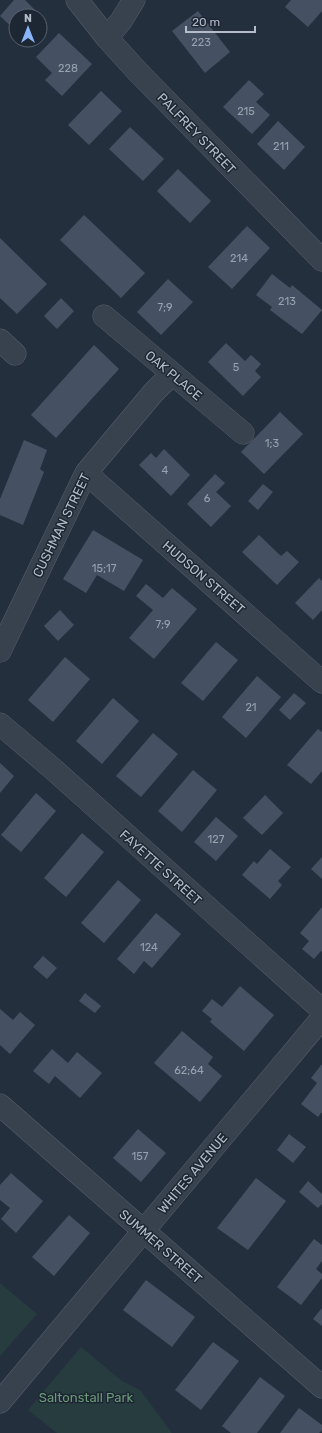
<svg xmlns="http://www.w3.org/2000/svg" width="322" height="1433" viewBox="0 0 322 1433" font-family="Rubik,sans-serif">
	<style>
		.green { fill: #263c3f }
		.building { fill: #455162 }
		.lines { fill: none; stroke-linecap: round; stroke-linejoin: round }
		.minor-casing { stroke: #565f6c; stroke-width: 23 }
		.minor { stroke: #38414e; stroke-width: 22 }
		.labels { text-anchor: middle; stroke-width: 3; stroke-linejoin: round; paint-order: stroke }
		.number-label { font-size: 11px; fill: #98a1af }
		.street-label { font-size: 13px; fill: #b4bcc9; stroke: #1d2633 }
		.park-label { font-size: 13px; fill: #6b9a76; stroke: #1d2633 }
	</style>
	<rect width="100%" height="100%" fill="#242f3e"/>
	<path class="green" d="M 0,1283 L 37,1314 L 0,1356 Z
		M 81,1347 L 122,1381 L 140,1390 L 172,1433 L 57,1433 L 28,1410 Z"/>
	<path class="building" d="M 14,0 L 25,0 L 43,18 L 40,21 L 40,16 L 16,16 L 16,31 L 0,16 Z
		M 291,0 L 322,0 L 322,11 L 308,27 L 285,7 Z
		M 198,11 L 230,52 L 205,73 L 172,31 Z
		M 59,33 L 92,64 L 62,96 L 45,80 L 52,73 L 36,57 Z
		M 249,80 L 264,94 L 256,102 L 270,115 L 252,134 L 223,107 Z
		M 101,91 L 122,111 L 89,145 L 68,125 Z
		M 278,121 L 305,147 L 284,170 L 257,144 Z
		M 130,127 L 164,159 L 143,181 L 109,149 Z
		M 178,169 L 211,201 L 190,223 L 157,191 Z
		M 84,215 L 145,273 L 121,298 L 60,240 Z
		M 247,226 L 270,248 L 232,289 L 208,267 Z
		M 0,238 L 47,284 L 17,314 L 0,298 Z
		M 272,274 L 290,288 L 292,285 L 322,310 L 302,334 L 270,310 L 272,307 L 256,295 Z
		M 168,279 L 193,302 L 161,335 L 137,312 Z
		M 61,298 L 74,311 L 57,329 L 44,316 Z
		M 226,343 L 245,361 L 251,355 L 261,364 L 255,371 L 261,377 L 243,396 L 208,362 Z
		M 94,345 L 119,369 L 56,438 L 31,415 Z
		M 280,412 L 303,434 L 264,474 L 241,452 Z
		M 24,440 L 47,450 L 40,469 L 44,472 L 23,525 L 0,515 L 0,499 Z
		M 164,449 L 190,475 L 171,496 L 139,465 L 151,453 L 156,458 Z
		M 215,474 L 225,483 L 216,492 L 231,506 L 211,527 L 187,504 Z
		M 263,484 L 273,492 L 258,510 L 248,501 Z
		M 93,530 L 143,560 L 124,591 L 97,575 L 86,593 L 63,579 Z
		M 259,535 L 281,556 L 287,551 L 299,562 L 277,585 L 242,552 Z
		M 319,578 L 322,581 L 322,610 L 313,620 L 295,603 Z
		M 146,584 L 163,598 L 172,588 L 197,609 L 154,659 L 129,638 L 153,610 L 136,596 Z
		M 60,610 L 74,625 L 58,641 L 44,626 Z
		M 216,642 L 238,660 L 203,701 L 181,683 Z
		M 65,657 L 90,679 L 53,722 L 28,700 Z
		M 257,676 L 281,697 L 246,738 L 222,717 Z
		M 294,693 L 306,703 L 290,720 L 279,710 Z
		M 113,698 L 139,721 L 102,764 L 76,741 Z
		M 318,729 L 322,732 L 322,771 L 311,784 L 287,765 Z
		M 153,733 L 178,754 L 141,797 L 116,776 Z
		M 0,763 L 14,776 L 0,793 Z
		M 193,770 L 217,790 L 182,832 L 158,811 Z
		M 36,793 L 56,811 L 21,852 L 1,835 Z
		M 265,795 L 283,813 L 262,835 L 243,818 Z
		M 216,817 L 238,836 L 216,861 L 194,842 Z
		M 82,833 L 104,852 L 66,897 L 44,878 Z
		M 270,849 L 291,867 L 278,881 L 282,885 L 270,899 L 242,875 L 254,861 L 257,864 Z
		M 322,857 L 322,879 L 311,869 Z
		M 118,880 L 141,900 L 104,943 L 81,923 Z
		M 322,907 L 322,952 L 321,951 L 314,959 L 302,949 L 309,941 L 300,933 Z
		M 156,913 L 181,934 L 152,968 L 144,961 L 134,974 L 117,959 Z
		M 43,956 L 57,968 L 47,979 L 33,967 Z
		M 240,986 L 274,1015 L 244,1051 L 210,1022 L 212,1019 L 202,1011 L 212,999 L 222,1007 Z
		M 85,993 L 101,1006 L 95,1013 L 79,1001 Z
		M 0,1009 L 13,1020 L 20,1012 L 35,1025 L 10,1054 L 0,1045 Z
		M 182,1031 L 213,1057 L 208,1064 L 222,1076 L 200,1102 L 154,1063 Z
		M 52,1049 L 68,1063 L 77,1052 L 102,1073 L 80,1098 L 55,1076 L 49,1084 L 33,1071 Z
		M 322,1064 L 322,1112 L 318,1117 L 301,1104 L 317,1083 L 311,1078 Z
		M 138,1129 L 166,1153 L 141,1182 L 113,1158 Z
		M 289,1134 L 306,1147 L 293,1163 L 277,1150 Z
		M 11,1173 L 43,1201 L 16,1233 L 1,1219 L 10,1208 L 0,1200 L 0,1185 Z
		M 256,1178 L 286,1201 L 248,1250 L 217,1228 Z
		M 308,1181 L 322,1194 L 322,1204 L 318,1208 L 299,1192 Z
		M 69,1215 L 90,1233 L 54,1276 L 32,1257 Z
		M 314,1239 L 322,1245 L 322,1261 L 316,1269 L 322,1274 L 322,1278 L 301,1305 L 277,1287 Z
		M 146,1280 L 195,1317 L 172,1347 L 123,1310 Z
		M 322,1308 L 322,1326 L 313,1319 Z
		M 213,1342 L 239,1361 L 201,1410 L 175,1390 Z
		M 260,1377 L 285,1396 L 257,1433 L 231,1433 L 222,1426 Z
		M 299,1408 L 322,1425 L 322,1430 L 319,1433 L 280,1433 Z"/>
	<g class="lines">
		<defs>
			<path id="minor" d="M 77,0 L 107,38 L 137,71 L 322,260
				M 107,38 L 121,21 L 134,0
				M 104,316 L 243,433
				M 0,340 L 15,354
				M 86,473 L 322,682
				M 0,651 L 86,473 L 153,393 L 172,374
				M 0,724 L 53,769 L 322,1010
				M 0,1105 L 322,1387
				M 0,1402 L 322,1018"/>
		</defs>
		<use href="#minor" class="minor-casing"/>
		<use href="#minor" class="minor"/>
	</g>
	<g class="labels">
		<g class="number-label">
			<text x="201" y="46">223</text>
			<text x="68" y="72">228</text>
			<text x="246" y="115">215</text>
			<text x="281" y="150">211</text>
			<text x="239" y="262">214</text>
			<text x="287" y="305">213</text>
			<text x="165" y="311">7;9</text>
			<text x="236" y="371">5</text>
			<text x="272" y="447">1;3</text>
			<text x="165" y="474">4</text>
			<text x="207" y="502">6</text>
			<text x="104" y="572">15;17</text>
			<text x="163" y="628">7;9</text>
			<text x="251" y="711">21</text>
			<text x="216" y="843">127</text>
			<text x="149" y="951">124</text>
			<text x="189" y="1074">62;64</text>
			<text x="140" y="1160">157</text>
		</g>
		<g class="street-label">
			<text transform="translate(197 133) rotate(46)" y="5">PALFREY STREET</text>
			<text transform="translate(174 375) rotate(40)" y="5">OAK PLACE</text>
			<text transform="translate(61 525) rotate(-64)" y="5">CUSHMAN STREET</text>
			<text transform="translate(204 577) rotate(41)" y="5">HUDSON STREET</text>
			<text transform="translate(161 867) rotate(42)" y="5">FAYETTE STREET</text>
			<text transform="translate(192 1173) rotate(-50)" y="5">WHITES AVENUE</text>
			<text transform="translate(161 1246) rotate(41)" y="5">SUMMER STREET</text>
		</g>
		<g class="park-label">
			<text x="86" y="1402">Saltonstall Park</text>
		</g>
	</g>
	<g transform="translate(28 28)"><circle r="19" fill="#1d2633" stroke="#59626f"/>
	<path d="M0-3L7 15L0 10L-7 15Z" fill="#8ab4f8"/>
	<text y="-6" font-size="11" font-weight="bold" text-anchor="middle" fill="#b4bcc9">N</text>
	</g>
	<path d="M186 26v6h69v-6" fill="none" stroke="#b4bcc9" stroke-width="2"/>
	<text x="192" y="26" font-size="12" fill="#b4bcc9" stroke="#1d2633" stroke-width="3" paint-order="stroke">20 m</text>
</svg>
